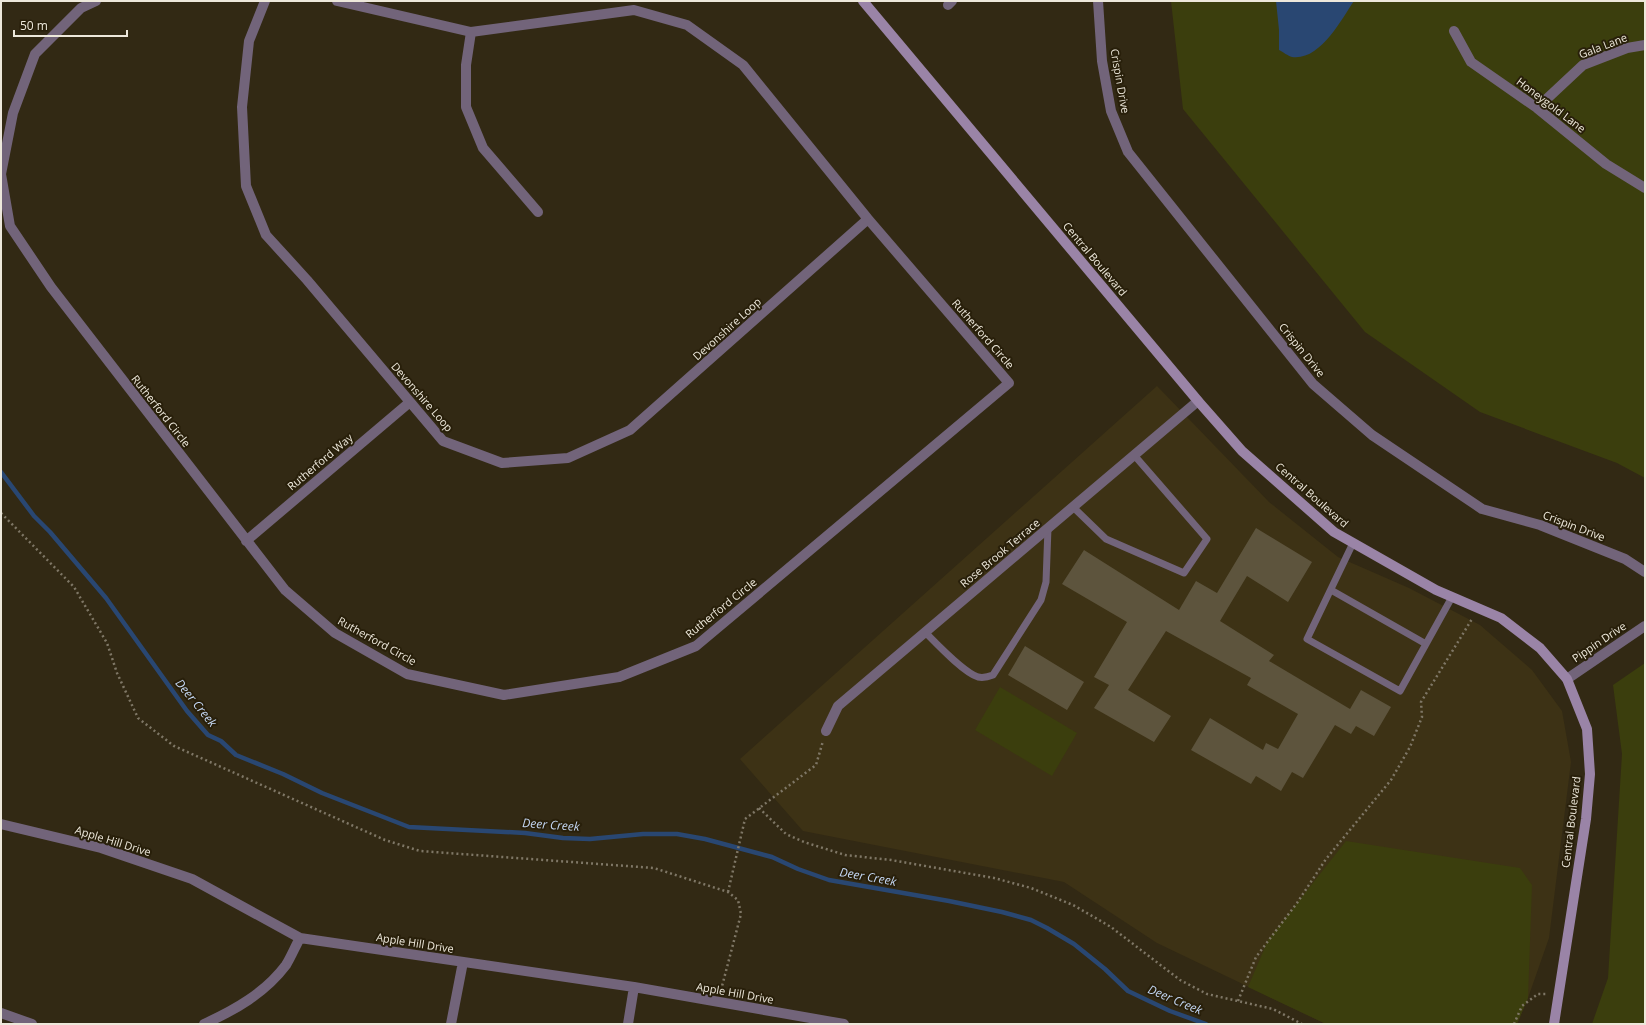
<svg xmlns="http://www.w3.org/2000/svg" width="1646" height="1025" viewBox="0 0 1646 1025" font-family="'Open Sans',sans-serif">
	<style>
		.built { fill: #3d3215 }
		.green { fill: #3b3e0d }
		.water { fill: #294772 }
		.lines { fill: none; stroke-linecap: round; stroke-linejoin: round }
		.stream { stroke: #294772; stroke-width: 4.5 }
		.building { fill: #5d543d }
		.path { stroke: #7f7766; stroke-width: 2.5; stroke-dasharray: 2 3; stroke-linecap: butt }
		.lane { stroke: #72647a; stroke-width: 7 }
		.street { stroke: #72647a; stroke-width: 10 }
		.secondary { stroke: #9a84a7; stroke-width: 10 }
		.labels { text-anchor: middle; stroke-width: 4; stroke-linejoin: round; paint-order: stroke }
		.street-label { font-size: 11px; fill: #ede8db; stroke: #281f0a }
		.water-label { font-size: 12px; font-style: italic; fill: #c5d8f5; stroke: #281f0a }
	</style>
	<rect width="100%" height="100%" fill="#322914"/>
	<path class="built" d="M 1157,386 L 1269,502 L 1338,557 L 1409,588 L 1480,625 L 1532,670 L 1562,711 L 1571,762 L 1549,938 L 1528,998 L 1517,1024 L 1326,1024 L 1157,943 L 1064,882 L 803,831 L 740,759 Z"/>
	<path class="green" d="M 1171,1 L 1645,1 L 1645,478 L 1617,463 L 1480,412 L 1365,332 L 1183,109 Z
		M 1645,663 L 1645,1024 L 1592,1024 L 1608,978 L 1622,754 L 1613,685 Z
		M 1000,687 L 1077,733 L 1052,776 L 975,730 Z
		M 1346,841 L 1520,868 L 1532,885 L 1528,998 L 1517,1024 L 1326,1024 L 1248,987 L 1268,940 Z"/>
	<path class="water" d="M 1276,1 L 1354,1 C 1341,20 1320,61 1292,57 C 1288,56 1283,52 1279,50 L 1279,30 Z"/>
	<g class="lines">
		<path class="stream" d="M 1,472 L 34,516 L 50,532 L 106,598 L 187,711 L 208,735 L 221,741 L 236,755 L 283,774 L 322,793 L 409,827 L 525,833 L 563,838 L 590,839 L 643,834 L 677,834 L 705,839 L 772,857 L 798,869 L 829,880 L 949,901 L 1002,912 L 1031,920 L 1047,928 L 1074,944 L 1105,969 L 1128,991 L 1170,1011 L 1206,1024"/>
	</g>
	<path class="building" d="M 1256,528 L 1312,562 L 1288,602 L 1247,576 L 1220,621 L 1274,655 L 1269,661 L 1350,709 L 1361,690 L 1391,707 L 1374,736 L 1356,726 L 1351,734 L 1335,725 L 1303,778 L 1292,772 L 1281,791 L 1256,776 L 1251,784 L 1191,750 L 1210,718 L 1263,750 L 1266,743 L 1278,749 L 1298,714 L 1247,685 L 1251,678 L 1166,631 L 1128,690 L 1171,716 L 1154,742 L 1094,708 L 1109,685 L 1094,677 L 1127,622 L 1062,584 L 1084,550 L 1179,610 L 1196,581 L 1217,593 Z
		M 1025,646 L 1084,682 L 1067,710 L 1008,675 Z"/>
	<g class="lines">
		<path class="path" d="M 1,513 L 74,587 L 107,643 L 117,673 L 138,718 L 174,746 L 385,840 L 420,851 L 654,868 L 728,892 L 738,900 L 741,914 L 721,990
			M 759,808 L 786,834 L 804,842 L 845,855 L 891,860 L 994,878 L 1031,888 L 1073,905 L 1111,927 L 1180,980 L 1207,994 L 1273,1009 L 1302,1024
			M 728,892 L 745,819 L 816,765 L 823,741
			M 1238,1001 L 1256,957 L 1297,903 L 1326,859 L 1391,780 L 1410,747 L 1422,717 L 1421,702 L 1472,619
			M 1514,1024 L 1522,1006 L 1538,994 L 1548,994"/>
		<path class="lane" d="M 1073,507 L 1106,539 L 1184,573 L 1207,539 L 1134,455
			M 1353,543 L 1307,639 L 1400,691 L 1452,597
			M 1331,590 L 1426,644
			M 925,632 C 937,644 963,672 978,677 C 983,678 988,677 993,675 L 1041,600 L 1046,582 L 1048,528"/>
		<path class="street" d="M 96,1 L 81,8 L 35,54 L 13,113 L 1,174 L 10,226 L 51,287 L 285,590 L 335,633 L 407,674 L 504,695 L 619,677 L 696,646 L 1009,383 L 868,219 L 743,65 L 687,25 L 634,10 L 471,32 L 337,1
			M 265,1 L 249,41 L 242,107 L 246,186 L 266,235 L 307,280 L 443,441 L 502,463 L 568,458 L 630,430 L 868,219
			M 1098,1 L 1102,61 L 1111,111 L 1128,152 L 1313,384 L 1372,435 L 1482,509 L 1540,525 L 1625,559 L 1645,572
			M 948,5 L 952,1
			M 1454,31 L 1471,62 L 1537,108 L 1606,164 L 1645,188
			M 471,32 L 466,65 L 466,107 L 483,148 L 538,212
			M 1537,108 L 1583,65 L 1627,48 L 1645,45
			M 246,541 L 410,402
			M 1567,679 L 1645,626
			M 826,731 L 838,706 L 1198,401
			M 1,824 L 101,848 L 192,879 L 300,938 L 634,987 L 844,1024
			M 1,1013 L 32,1024
			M 204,1024 C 235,1010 265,993 286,965 C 291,957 295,947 300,938
			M 451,1024 L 463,962
			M 628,1024 L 634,987"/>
		<path class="secondary" d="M 863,1 L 1198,401 L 1242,451 L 1334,532 L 1436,590 L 1501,618 L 1540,648 L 1567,679 L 1587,729 L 1590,774 L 1586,819 L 1554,1024"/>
	</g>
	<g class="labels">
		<g class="street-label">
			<text transform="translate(1603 46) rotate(-21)" y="4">Gala Lane</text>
			<text transform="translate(1120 81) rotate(80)" y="4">Crispin Drive</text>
			<text transform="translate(1551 105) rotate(37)" y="4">Honeygold Lane</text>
			<text transform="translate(1095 259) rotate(50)" y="4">Central Boulevard</text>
			<text transform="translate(727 329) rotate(-42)" y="4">Devonshire Loop</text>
			<text transform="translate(983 334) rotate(49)" y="4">Rutherford Circle</text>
			<text transform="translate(1302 350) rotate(51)" y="4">Crispin Drive</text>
			<text transform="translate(422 397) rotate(49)" y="4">Devonshire Loop</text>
			<text transform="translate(161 411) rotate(52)" y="4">Rutherford Circle</text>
			<text transform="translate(320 462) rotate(-40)" y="4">Rutherford Way</text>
			<text transform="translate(1312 495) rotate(41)" y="4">Central Boulevard</text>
			<text transform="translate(1574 526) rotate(21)" y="4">Crispin Drive</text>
			<text transform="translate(1000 553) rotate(-40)" y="4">Rose Brook Terrace</text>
			<text transform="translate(721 608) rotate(-39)" y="4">Rutherford Circle</text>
			<text transform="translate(377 641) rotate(29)" y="4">Rutherford Circle</text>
			<text transform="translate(1599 642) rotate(-34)" y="4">Pippin Drive</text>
			<text transform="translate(1571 822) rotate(-83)" y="4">Central Boulevard</text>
			<text transform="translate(113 841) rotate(17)" y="4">Apple Hill Drive</text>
			<text transform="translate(415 943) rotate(9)" y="4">Apple Hill Drive</text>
			<text transform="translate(735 993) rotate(10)" y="4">Apple Hill Drive</text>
		</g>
		<g class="water-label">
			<text transform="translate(196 703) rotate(51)" y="4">Deer Creek</text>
			<text transform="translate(551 825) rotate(4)" y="4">Deer Creek</text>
			<text transform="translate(868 877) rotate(10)" y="4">Deer Creek</text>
			<text transform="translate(1175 1000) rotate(23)" y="4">Deer Creek</text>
		</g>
	</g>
	<rect width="1646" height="1025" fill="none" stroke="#ede8db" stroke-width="4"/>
	<path d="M14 30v6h113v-6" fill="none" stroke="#ede8db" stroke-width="2"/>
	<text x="20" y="30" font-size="12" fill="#ede8db" stroke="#281f0a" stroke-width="3" paint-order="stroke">50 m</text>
</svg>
